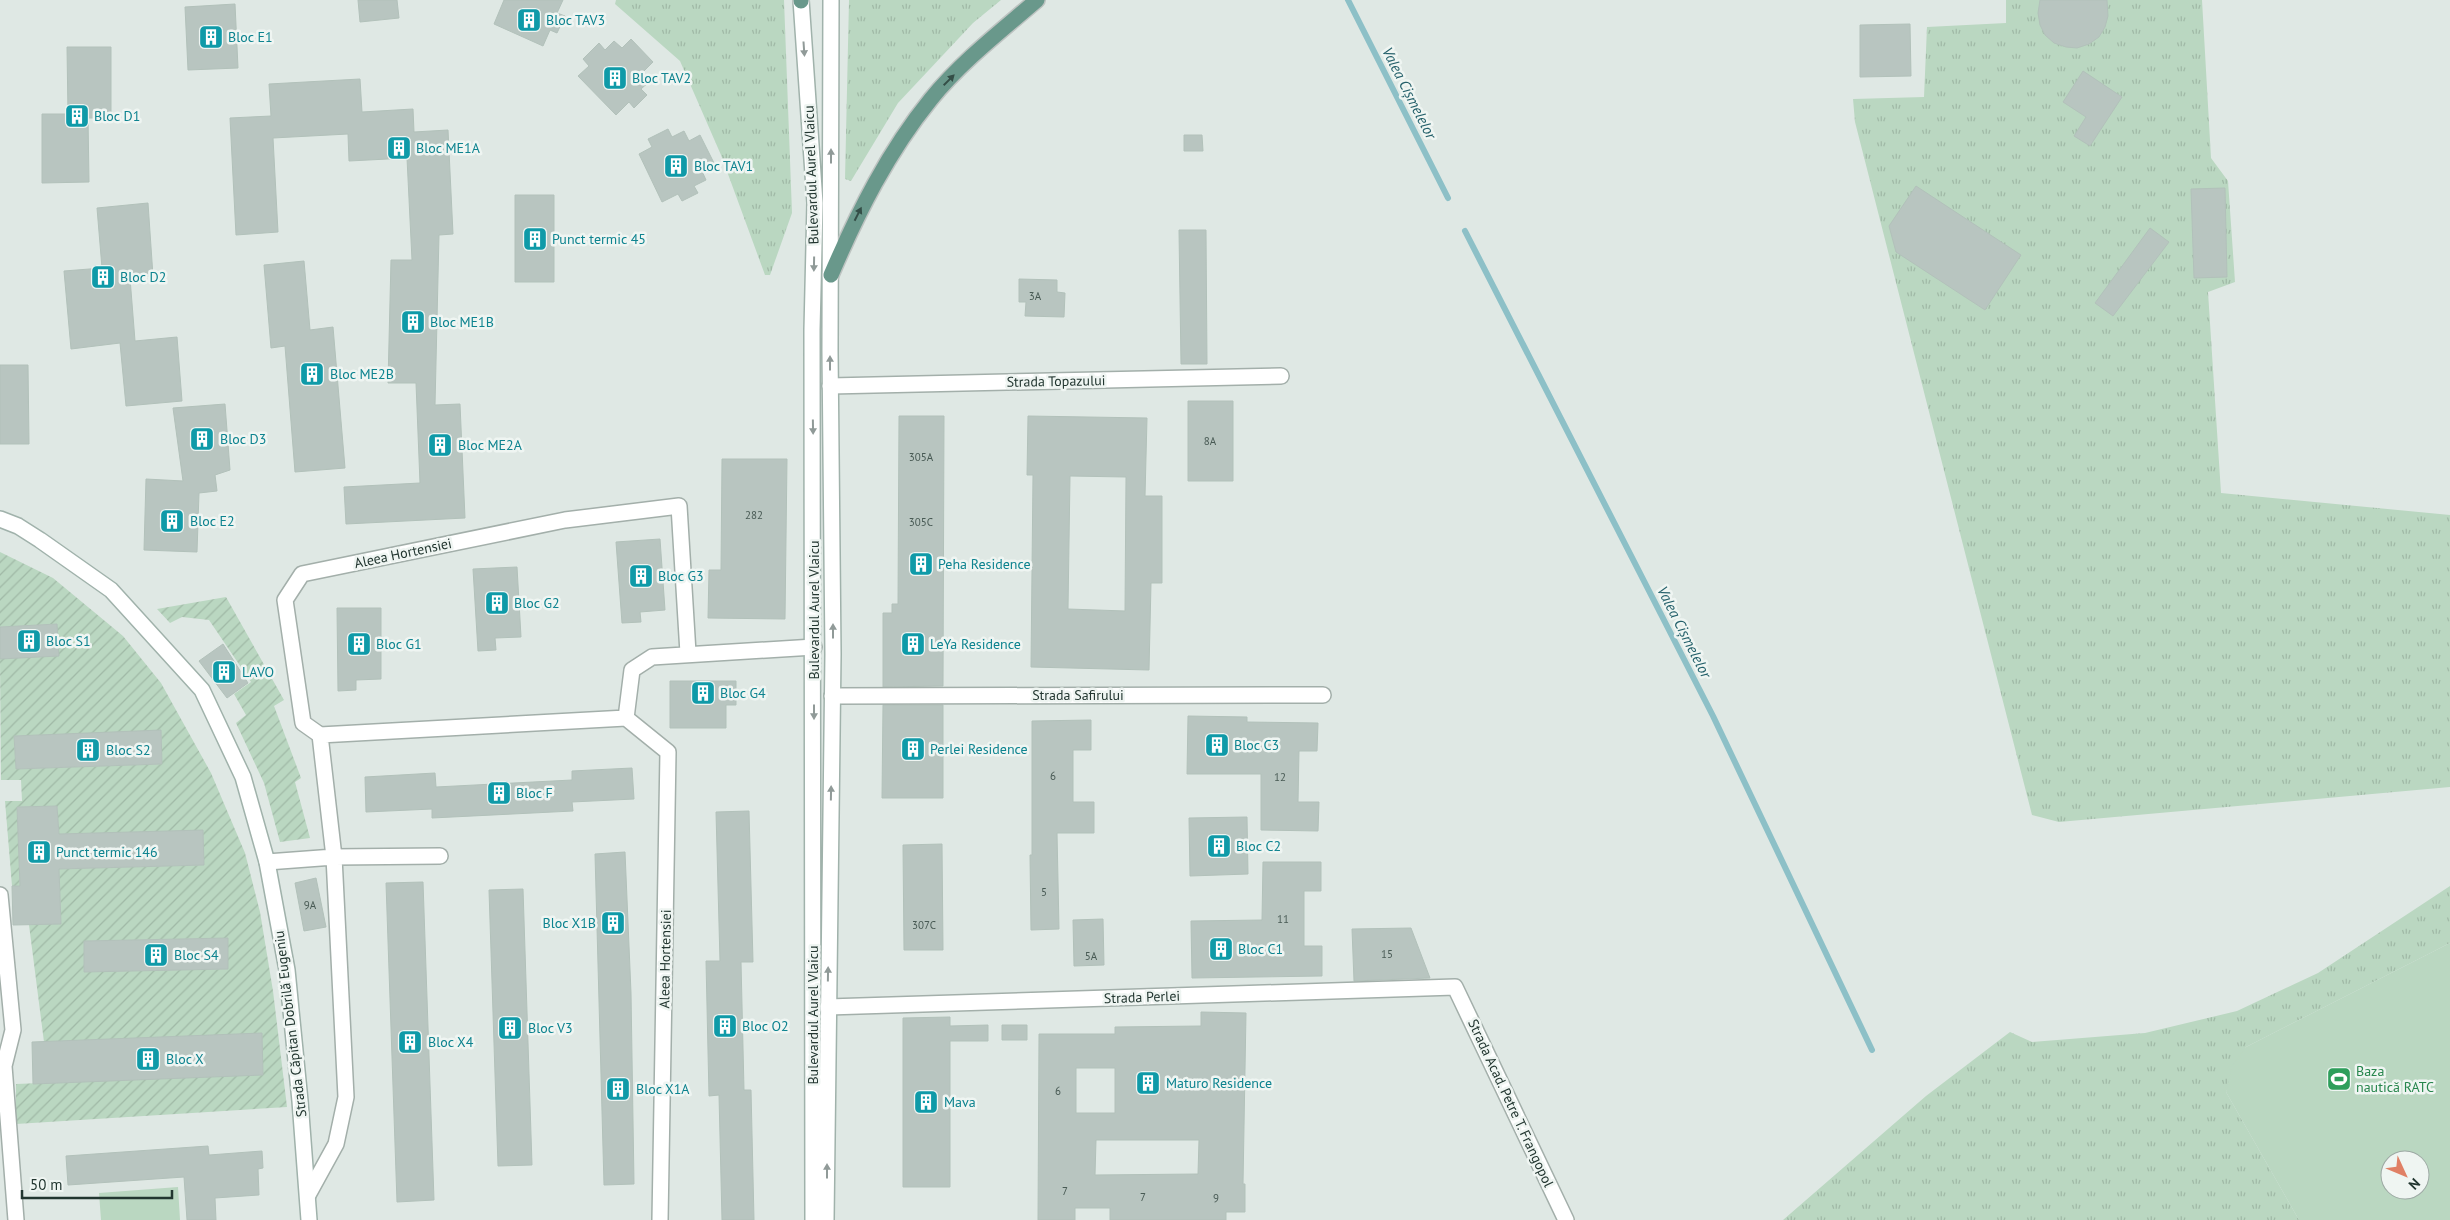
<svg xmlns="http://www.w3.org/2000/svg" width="2450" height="1220" viewBox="0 0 2450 1220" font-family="'PT Sans',sans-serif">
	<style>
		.grass { fill: url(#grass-tufts) }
		.garden { fill: url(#garden-furrows); fill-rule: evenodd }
		.pitch { fill: #bad7c1; fill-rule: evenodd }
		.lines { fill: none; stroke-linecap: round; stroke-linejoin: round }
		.stream { stroke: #8dc0c7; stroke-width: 6 }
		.building { fill: #b8c5c0; stroke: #b2c1ba; fill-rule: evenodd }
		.street-casing { stroke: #a3afaa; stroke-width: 18 }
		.secondary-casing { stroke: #a0b2ab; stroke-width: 18 }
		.primary-casing { stroke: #bdc3c1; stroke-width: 18 }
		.street { stroke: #fff; stroke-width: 15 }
		.secondary { stroke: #fff; stroke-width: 15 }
		.primary { stroke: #69988b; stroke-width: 15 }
		.oneway { fill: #909a98 }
		.oneway2 { fill: #344e47 }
		.labels { text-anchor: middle; stroke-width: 5; stroke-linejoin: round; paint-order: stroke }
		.number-label { font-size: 11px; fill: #485a54 }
		.culture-label { font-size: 14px; fill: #0d838f; stroke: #eff5f2; text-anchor: start }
		.street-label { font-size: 14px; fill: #223630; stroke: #eff5f2 }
		.leisure-label { font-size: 14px; fill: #27864d; stroke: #eff5f2; text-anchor: start }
		.water-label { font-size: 15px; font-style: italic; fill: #24606a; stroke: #eff5f2 }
	</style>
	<defs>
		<pattern id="grass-tufts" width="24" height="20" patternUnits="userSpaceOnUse" patternTransform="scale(1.25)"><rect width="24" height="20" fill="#bad7c1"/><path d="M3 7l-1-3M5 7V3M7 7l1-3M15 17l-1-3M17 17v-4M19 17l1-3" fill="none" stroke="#a0b9a6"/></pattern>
		<pattern id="garden-furrows" width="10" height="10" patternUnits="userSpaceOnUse" patternTransform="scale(1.25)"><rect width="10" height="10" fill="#bad7c1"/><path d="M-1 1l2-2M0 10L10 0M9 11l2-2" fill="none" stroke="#a0b9a6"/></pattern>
	</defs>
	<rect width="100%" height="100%" fill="#dfe8e4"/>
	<path class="grass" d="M 616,0 L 784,0 L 792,213 L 770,275 L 765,275 L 721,155 L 680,61 L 615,4 Z
		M 849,0 L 1001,0 L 973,23 L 898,103 L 851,181 L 845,179 Z
		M 2006,0 L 2202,0 L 2211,158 L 2228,181 L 2235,282 L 2208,292 L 2221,493 L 2450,515 L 2450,787 L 2059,822 L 2032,815 L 1855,122 L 1853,99 L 1924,97 L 1927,27 L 2006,23 Z
		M 2450,886 L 2450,943 L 2246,1047 L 2226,1092 L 2299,1220 L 1783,1220 L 1926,1096 L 2010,1032 L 2032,1042 L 2145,1033 L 2237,1011 L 2318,973 Z"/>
	<path class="garden" d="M 0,552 L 53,578 L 123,636 L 161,683 L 211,773 L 245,853 L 260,912 L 273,991 L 287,1107 L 16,1124 L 16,1084 L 263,1074 L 262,1034 L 44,1042 L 29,925 L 61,923 L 59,869 L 204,865 L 203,831 L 59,834 L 57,806 L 17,807 L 20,886 L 12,886 L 5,801 L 22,801 L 21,780 L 1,780 L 0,659 L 57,624 L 0,627 ZM 161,731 L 162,764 L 16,769 L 14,736 ZM 227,938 L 228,969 L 84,972 L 85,941 Z
		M 226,597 L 284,700 L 274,706 L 301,778 L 295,782 L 310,838 L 280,842 L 264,783 L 236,723 L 246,715 L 234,694 L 251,682 L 209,620 L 182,617 L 170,623 L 157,609 Z"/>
	<path class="pitch" d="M 2450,943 L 2450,1220 L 2299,1220 L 2226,1092 L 2232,1066 L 2246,1047 ZM 2390,1160 L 2420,1160 L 2420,1190 L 2390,1190 Z
		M 178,1187 L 180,1220 L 101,1220 L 99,1193 Z"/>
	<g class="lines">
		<path class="stream" d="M 1348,0 L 1448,198
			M 1465,231 L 1713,716 L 1872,1050"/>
	</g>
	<path class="building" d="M 358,0 L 397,0 L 399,18 L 360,22 Z
		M 504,0 L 563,0 L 557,13 L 565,16 L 557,33 L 550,30 L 543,46 L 494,24 Z
		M 2040,0 L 2107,0 L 2108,16 L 2105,27 L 2099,37 L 2089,44 L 2077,48 L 2066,47 L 2054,43 L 2045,35 L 2040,25 L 2038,13 Z
		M 235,4 L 238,68 L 188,70 L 185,7 Z
		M 1910,24 L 1911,76 L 1860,77 L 1860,25 Z
		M 631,39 L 653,62 L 643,72 L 651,80 L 641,89 L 647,95 L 634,108 L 629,102 L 616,115 L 578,76 L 589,66 L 583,59 L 599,43 L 605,50 L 614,41 L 622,48 Z
		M 67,47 L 111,47 L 111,118 L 88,118 L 89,182 L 42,183 L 42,114 L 68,114 Z
		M 2083,71 L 2122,97 L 2090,146 L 2074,136 L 2086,117 L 2063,102 Z
		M 360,79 L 362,112 L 413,109 L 414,132 L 448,130 L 453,234 L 439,235 L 435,405 L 460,404 L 465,518 L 346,524 L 344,487 L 420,483 L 416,383 L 388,383 L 391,260 L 412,260 L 407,158 L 349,161 L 348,134 L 273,138 L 278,232 L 236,235 L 230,118 L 271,116 L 269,84 Z
		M 668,129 L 672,137 L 684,131 L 689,141 L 700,135 L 714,163 L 701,169 L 706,180 L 694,186 L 698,193 L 682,201 L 678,194 L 662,202 L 639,154 L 652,147 L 648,139 Z
		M 1184,135 L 1202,135 L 1203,151 L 1184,151 Z
		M 1916,186 L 2021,255 L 1985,310 L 1896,252 L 1889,226 Z
		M 2225,188 L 2227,277 L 2194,278 L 2191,189 Z
		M 515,195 L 554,195 L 554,282 L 515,282 Z
		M 148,203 L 153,276 L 130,278 L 135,341 L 177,337 L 182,401 L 126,406 L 120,343 L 71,349 L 64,271 L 102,268 L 97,208 Z
		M 2150,228 L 2169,242 L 2113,316 L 2095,303 Z
		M 1179,230 L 1206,230 L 1207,364 L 1181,364 Z
		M 304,261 L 310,330 L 333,327 L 345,468 L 295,472 L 285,346 L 271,348 L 264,265 Z
		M 1019,279 L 1057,280 L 1057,292 L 1065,293 L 1064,317 L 1025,316 L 1026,302 L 1019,302 Z
		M 0,365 L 28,365 L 29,444 L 0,444 Z
		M 1188,401 L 1233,401 L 1233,481 L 1188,481 Z
		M 225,404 L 230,470 L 215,475 L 217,491 L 199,493 L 197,552 L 144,550 L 146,479 L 183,481 L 173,408 Z
		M 899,416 L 944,416 L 943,686 L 883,687 L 883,613 L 892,613 L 892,604 L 898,604 Z
		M 1028,416 L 1147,418 L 1145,496 L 1162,496 L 1162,583 L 1151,583 L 1149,670 L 1031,667 L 1033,475 L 1027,475 ZM 1070,476 L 1126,477 L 1125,611 L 1068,609 Z
		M 722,459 L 787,459 L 785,619 L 708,618 L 709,570 L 721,570 Z
		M 660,539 L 665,610 L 640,612 L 641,622 L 622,623 L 616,542 Z
		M 517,567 L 521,637 L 495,638 L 496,650 L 478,651 L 473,569 Z
		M 337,608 L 381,608 L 381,679 L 356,680 L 356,690 L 338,691 Z
		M 57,624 L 59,656 L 0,659 L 0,627 Z
		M 223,644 L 248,683 L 227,698 L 199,661 Z
		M 670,681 L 736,681 L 736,705 L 726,705 L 726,728 L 670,728 Z
		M 883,705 L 943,705 L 943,798 L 882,798 Z
		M 1188,716 L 1247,717 L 1247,722 L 1318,723 L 1317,751 L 1299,751 L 1298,802 L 1319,802 L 1318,831 L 1261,830 L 1261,774 L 1187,774 Z
		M 1091,720 L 1091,750 L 1073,750 L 1073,802 L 1094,802 L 1094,833 L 1057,833 L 1059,929 L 1031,930 L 1030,855 L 1032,855 L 1032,721 Z
		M 161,730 L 162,764 L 16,769 L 14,736 Z
		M 632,768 L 634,799 L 572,802 L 573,811 L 432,818 L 432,809 L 366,812 L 365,777 L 435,773 L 436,787 L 572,780 L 572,771 Z
		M 57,806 L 59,834 L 203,830 L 204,865 L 59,869 L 61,924 L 13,925 L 12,886 L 20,886 L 17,807 Z
		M 749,811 L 753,962 L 741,962 L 744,1090 L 751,1090 L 754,1220 L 722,1220 L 719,1095 L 709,1096 L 706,961 L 720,961 L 716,812 Z
		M 1247,817 L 1248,874 L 1190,876 L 1189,818 Z
		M 942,844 L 943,950 L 904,950 L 903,845 Z
		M 625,852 L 631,993 L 634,1184 L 604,1185 L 595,854 Z
		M 1263,862 L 1321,862 L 1321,891 L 1304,891 L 1304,946 L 1322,946 L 1322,976 L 1192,978 L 1191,921 L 1262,920 Z
		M 316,878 L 326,927 L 304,931 L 295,883 Z
		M 423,882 L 434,1200 L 397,1202 L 386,883 Z
		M 523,889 L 532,1165 L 498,1166 L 489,890 Z
		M 1103,919 L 1104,965 L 1074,966 L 1073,920 Z
		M 1411,928 L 1430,978 L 1354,981 L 1352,929 Z
		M 228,938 L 228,969 L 84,972 L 84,941 Z
		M 1201,1012 L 1246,1013 L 1243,1184 L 1245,1184 L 1245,1212 L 1226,1212 L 1226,1220 L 1110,1220 L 1110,1208 L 1075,1208 L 1075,1220 L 1038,1220 L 1039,1034 L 1115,1034 L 1115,1027 L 1201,1026 ZM 1076,1068 L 1115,1068 L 1115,1113 L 1076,1113 ZM 1096,1140 L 1199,1140 L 1198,1174 L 1095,1175 Z
		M 950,1017 L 950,1026 L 988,1025 L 988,1041 L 950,1041 L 950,1187 L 903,1187 L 903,1018 Z
		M 1002,1025 L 1027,1025 L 1027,1040 L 1002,1040 Z
		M 262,1033 L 263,1075 L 33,1084 L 32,1042 Z
		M 208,1146 L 209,1155 L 262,1151 L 263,1168 L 258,1169 L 259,1195 L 215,1198 L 216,1220 L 187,1220 L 184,1177 L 68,1185 L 66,1156 Z"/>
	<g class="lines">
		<defs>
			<path id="street" d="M 830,386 L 1281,376
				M 832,696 L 1323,695
				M 320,735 L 303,723 L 285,600 L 302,574 L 565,520 L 679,506 L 688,653
				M 267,862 L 334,857 L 440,856
				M 0,895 L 13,1030 L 4,1066 L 16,1220
				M 828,1007 L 1455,987 L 1566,1220
				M 308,1195 L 336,1144 L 346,1097 L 334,857 L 320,735 L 626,718
				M 660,1220 L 668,752 L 626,718 L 632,670 L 652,657 L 814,647"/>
			<path id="secondary" d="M 801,0 L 815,203 L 812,330 L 813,1220
				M 0,519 L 18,526 L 40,540 L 111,590 L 202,690 L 243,777 L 267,862 L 287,970 L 300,1101 L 309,1220
				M 826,1220 L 833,654 L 830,351 L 831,0"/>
			<path id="primary" d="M 801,0 L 801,1
				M 831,275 C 858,212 888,152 931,99 C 961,62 1001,31 1037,0"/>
		</defs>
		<use href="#street" class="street-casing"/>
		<use href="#secondary" class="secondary-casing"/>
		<use href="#primary" class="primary-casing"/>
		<use href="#street" class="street"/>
		<use href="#secondary" class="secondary"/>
		<use href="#primary" class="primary"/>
	</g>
	<defs><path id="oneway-solid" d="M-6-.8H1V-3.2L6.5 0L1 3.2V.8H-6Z" transform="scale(1.25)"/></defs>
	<g class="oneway">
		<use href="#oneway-solid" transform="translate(804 49) rotate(86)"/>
		<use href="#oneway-solid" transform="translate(831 156) rotate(-90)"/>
		<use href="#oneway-solid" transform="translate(814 264) rotate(91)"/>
		<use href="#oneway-solid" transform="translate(830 363) rotate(-90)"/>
		<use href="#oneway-solid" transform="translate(813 427) rotate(89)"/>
		<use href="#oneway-solid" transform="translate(833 631) rotate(-90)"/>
		<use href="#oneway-solid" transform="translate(814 712) rotate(90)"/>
		<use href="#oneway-solid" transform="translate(831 793) rotate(-89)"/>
		<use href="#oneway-solid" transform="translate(828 974) rotate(-89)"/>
		<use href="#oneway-solid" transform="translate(827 1171) rotate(-90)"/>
	</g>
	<g class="oneway2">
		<use href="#oneway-solid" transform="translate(949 80) rotate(-45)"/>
		<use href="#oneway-solid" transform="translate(858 214) rotate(-63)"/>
	</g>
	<defs>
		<symbol id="building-square" viewBox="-11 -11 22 22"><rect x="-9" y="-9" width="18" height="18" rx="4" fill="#0f9aa8" stroke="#eff5f2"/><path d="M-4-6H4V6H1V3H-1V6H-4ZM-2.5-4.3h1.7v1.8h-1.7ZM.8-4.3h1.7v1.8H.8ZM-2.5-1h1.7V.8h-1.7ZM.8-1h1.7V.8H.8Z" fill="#fff"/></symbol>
		<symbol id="stadium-square" viewBox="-11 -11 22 22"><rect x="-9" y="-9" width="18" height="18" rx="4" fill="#2e9e5b" stroke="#eff5f2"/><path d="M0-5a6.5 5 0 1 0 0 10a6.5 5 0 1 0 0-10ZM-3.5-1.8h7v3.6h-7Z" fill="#fff"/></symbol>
	</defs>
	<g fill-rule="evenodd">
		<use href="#building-square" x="515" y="6" width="28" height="28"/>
		<use href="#building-square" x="197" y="23" width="28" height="28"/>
		<use href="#building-square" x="601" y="64" width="28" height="28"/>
		<use href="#building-square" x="63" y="102" width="28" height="28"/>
		<use href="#building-square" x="385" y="134" width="28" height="28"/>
		<use href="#building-square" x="662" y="152" width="28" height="28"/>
		<use href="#building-square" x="521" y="225" width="28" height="28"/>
		<use href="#building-square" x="89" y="263" width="28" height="28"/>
		<use href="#building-square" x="399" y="308" width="28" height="28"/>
		<use href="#building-square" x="298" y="360" width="28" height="28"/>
		<use href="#building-square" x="188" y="425" width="28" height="28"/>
		<use href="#building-square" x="426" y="431" width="28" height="28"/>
		<use href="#building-square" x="158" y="507" width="28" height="28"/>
		<use href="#building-square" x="907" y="550" width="28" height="28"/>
		<use href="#building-square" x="627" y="562" width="28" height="28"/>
		<use href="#building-square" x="483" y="589" width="28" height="28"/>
		<use href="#building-square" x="15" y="627" width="28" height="28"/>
		<use href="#building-square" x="345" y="630" width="28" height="28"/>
		<use href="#building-square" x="899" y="630" width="28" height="28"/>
		<use href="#building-square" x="210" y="658" width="28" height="28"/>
		<use href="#building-square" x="689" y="679" width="28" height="28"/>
		<use href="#building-square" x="1203" y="731" width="28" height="28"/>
		<use href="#building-square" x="899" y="735" width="28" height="28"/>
		<use href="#building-square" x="74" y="736" width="28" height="28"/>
		<use href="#building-square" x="485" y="779" width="28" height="28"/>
		<use href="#building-square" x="1205" y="832" width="28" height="28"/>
		<use href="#building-square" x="25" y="838" width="28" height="28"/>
		<use href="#building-square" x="599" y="909" width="28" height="28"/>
		<use href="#building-square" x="1207" y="935" width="28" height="28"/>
		<use href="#building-square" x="142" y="941" width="28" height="28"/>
		<use href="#building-square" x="711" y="1012" width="28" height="28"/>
		<use href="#building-square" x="496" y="1014" width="28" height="28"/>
		<use href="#building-square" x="396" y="1028" width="28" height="28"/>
		<use href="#building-square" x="134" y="1045" width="28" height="28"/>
		<use href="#stadium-square" x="2325" y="1065" width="28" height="28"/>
		<use href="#building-square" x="1134" y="1069" width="28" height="28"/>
		<use href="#building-square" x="604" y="1075" width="28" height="28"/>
		<use href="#building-square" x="912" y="1088" width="28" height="28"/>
	</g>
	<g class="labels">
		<g class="number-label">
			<text x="1035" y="300">3A</text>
			<text x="1210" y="445">8A</text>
			<text x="921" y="461">305A</text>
			<text x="754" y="519">282</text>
			<text x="921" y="526">305C</text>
			<text x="1053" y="780">6</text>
			<text x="1280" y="781">12</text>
			<text x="1044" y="896">5</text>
			<text x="310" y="909">9A</text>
			<text x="1283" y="923">11</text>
			<text x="924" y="929">307C</text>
			<text x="1387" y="958">15</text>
			<text x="1091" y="960">5A</text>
			<text x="1058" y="1095">6</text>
			<text x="1065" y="1195">7</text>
			<text x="1143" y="1201">7</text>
			<text x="1216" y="1202">9</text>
		</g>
		<g class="culture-label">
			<text x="546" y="25">Bloc TAV3</text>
			<text x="228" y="42">Bloc E1</text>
			<text x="632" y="83">Bloc TAV2</text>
			<text x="94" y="121">Bloc D1</text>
			<text x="416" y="153">Bloc ME1A</text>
			<text x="694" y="171">Bloc TAV1</text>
			<text x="552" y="244">Punct termic 45</text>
			<text x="120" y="282">Bloc D2</text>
			<text x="430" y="327">Bloc ME1B</text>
			<text x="330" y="379">Bloc ME2B</text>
			<text x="220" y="444">Bloc D3</text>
			<text x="458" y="450">Bloc ME2A</text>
			<text x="190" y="526">Bloc E2</text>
			<text x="938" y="569">Peha Residence</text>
			<text x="658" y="581">Bloc G3</text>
			<text x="514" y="608">Bloc G2</text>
			<text x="46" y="646">Bloc S1</text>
			<text x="376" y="649">Bloc G1</text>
			<text x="930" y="649">LeYa Residence</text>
			<text x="242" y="677">LAVO</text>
			<text x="720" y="698">Bloc G4</text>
			<text x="1234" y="750">Bloc C3</text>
			<text x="930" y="754">Perlei Residence</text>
			<text x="106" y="755">Bloc S2</text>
			<text x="516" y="798">Bloc F</text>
			<text x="1236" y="851">Bloc C2</text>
			<text x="56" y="857">Punct termic 146</text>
			<text x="596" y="928" text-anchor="end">Bloc X1B</text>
			<text x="1238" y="954">Bloc C1</text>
			<text x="174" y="960">Bloc S4</text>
			<text x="742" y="1031">Bloc O2</text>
			<text x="528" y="1033">Bloc V3</text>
			<text x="428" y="1047">Bloc X4</text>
			<text x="166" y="1064">Bloc X</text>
			<text x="1166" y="1088">Maturo Residence</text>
			<text x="636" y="1094">Bloc X1A</text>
			<text x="944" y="1107">Mava</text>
		</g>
		<g class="street-label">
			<text transform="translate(811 175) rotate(-92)" y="5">Bulevardul Aurel Vlaicu</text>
			<text transform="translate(1056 381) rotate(-1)" y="5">Strada Topazului</text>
			<text transform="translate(403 553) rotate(-12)" y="5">Aleea Hortensiei</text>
			<text transform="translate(814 610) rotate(-90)" y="5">Bulevardul Aurel Vlaicu</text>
			<text x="1078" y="700">Strada Safirului</text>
			<text transform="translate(665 959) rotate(-89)" y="5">Aleea Hortensiei</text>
			<text transform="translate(1142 997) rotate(-2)" y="5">Strada Perlei</text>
			<text transform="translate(813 1015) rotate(-90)" y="5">Bulevardul Aurel Vlaicu</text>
			<text transform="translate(290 1024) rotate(-97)" y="5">Strada Căpitan Dobrilă Eugeniu</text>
			<text transform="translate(1511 1103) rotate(65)" y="5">Strada Acad. Petre T. Frangopol</text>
		</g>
		<g class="leisure-label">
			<text x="2356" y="1076">Baza<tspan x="2356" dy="16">nautică RATC</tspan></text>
		</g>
		<g class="water-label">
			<text transform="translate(1409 93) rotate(63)" y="5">Valea Cișmelelor</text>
			<text transform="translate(1684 632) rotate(63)" y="5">Valea Cișmelelor</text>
		</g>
	</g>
	<g transform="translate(2405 1175) rotate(134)"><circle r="24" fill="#eff5f2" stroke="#9da9a4"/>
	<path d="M0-4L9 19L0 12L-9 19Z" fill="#e08065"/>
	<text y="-8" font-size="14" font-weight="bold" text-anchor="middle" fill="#223630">N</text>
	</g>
	<path d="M22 1190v8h150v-8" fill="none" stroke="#223630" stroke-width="2.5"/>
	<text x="30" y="1190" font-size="15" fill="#223630" stroke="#eff5f2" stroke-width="4" paint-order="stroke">50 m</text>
</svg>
